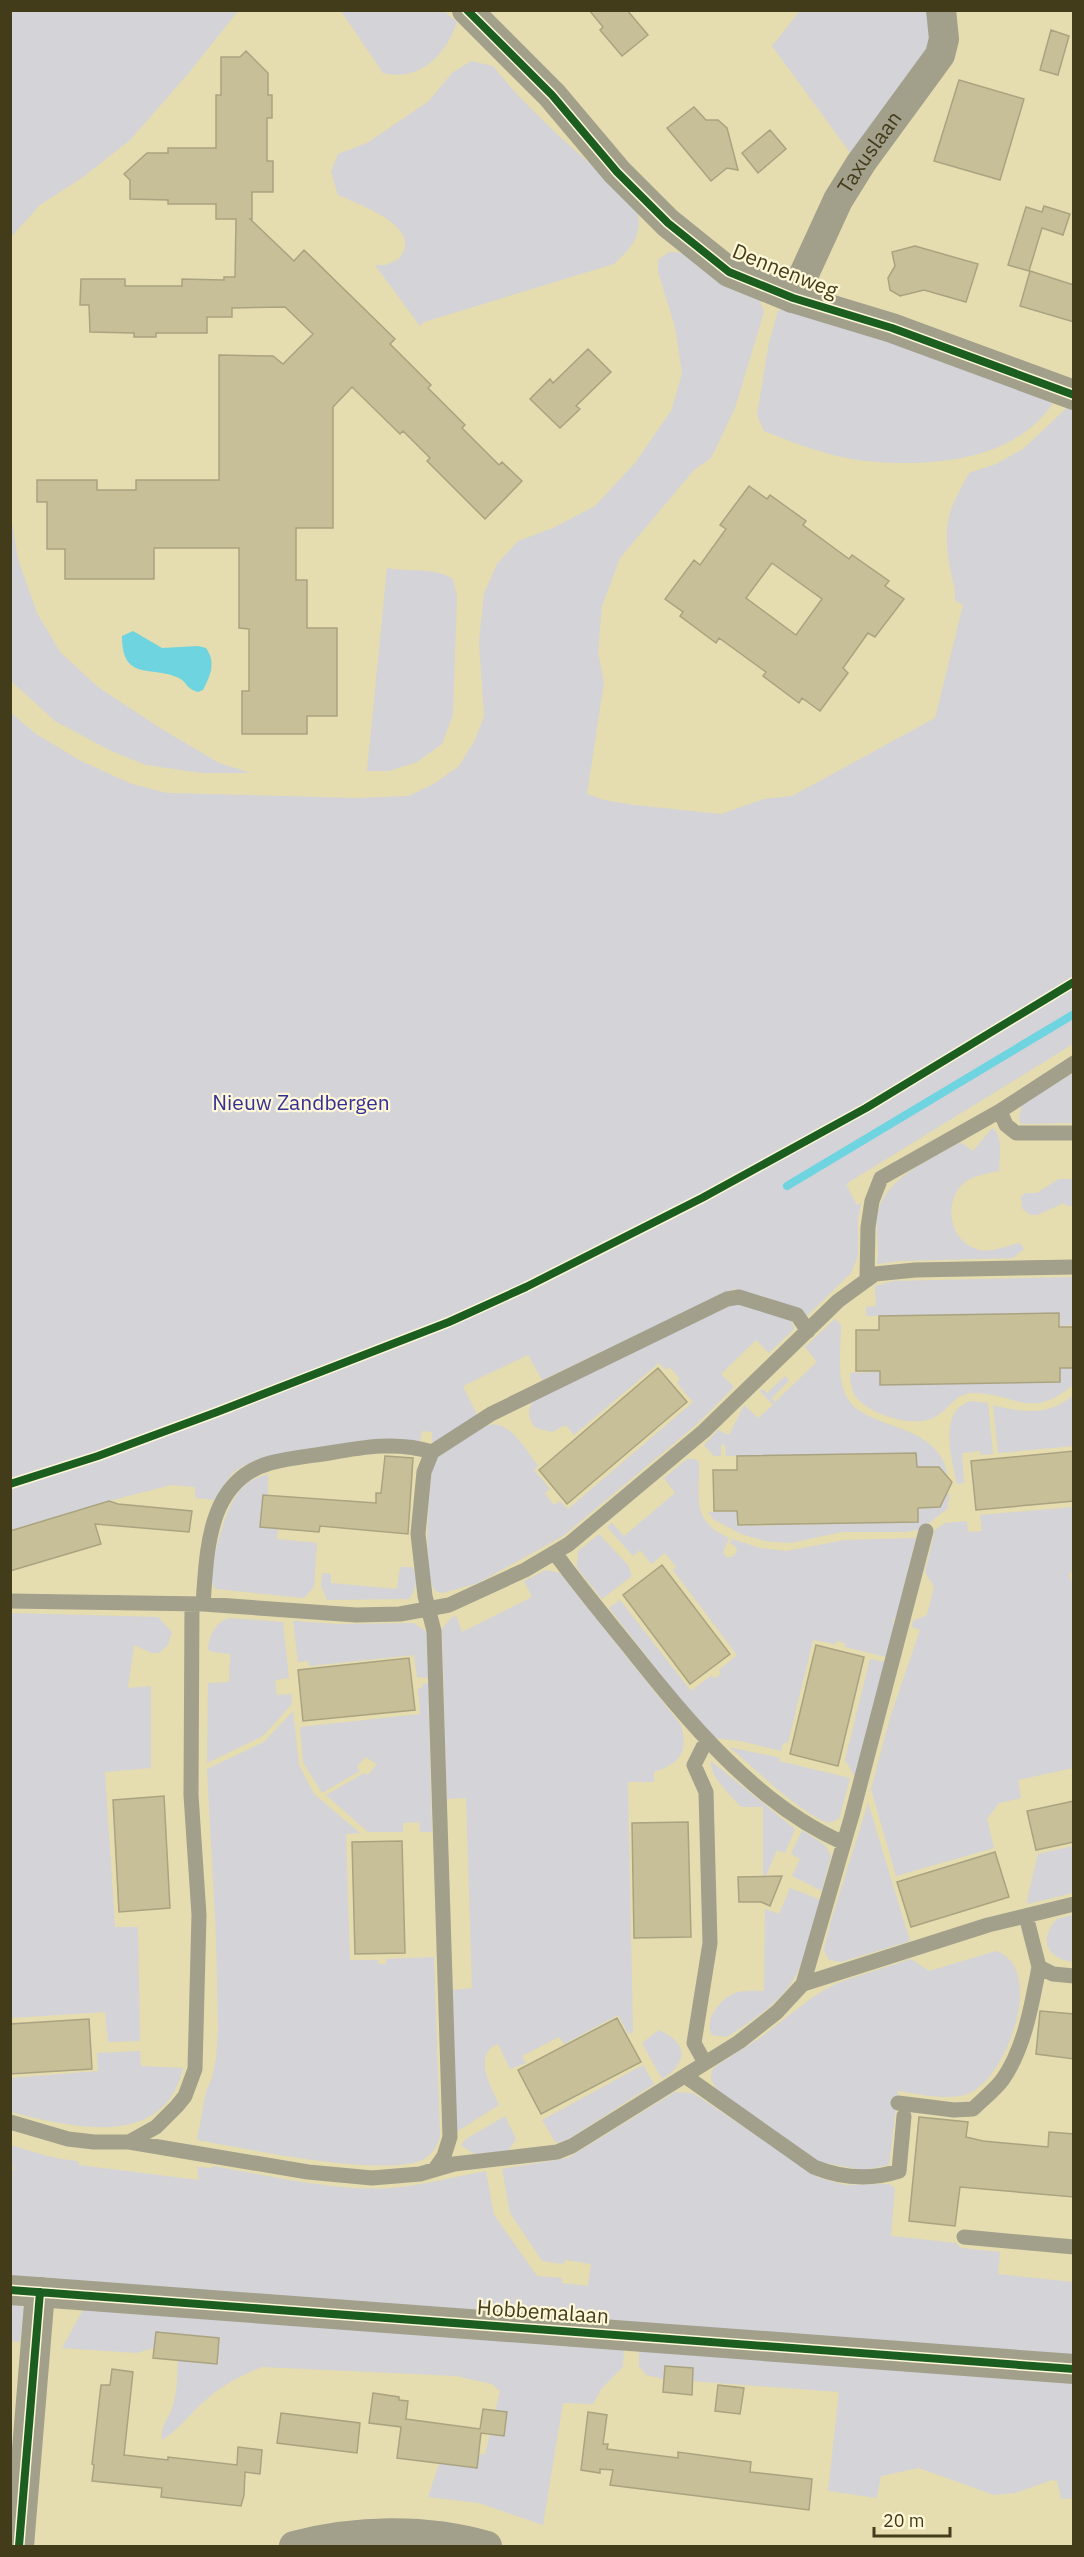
<svg xmlns="http://www.w3.org/2000/svg" width="1084" height="2557" viewBox="0 0 1084 2557" font-family="'IBM Plex Sans',sans-serif">
	<style>
		.green { fill: #d3d3d8 }
		.water { fill: #6dd4e0 }
		.lines { fill: none; stroke-linecap: round; stroke-linejoin: round }
		.stream { stroke: #6dd4e0; stroke-width: 8 }
		.building { fill: #c7bf97; stroke: #aaa380; stroke-width: 1.5; fill-rule: evenodd }
		.service { stroke: #a29f8b; stroke-width: 15 }
		.minor { stroke: #a29f8b; stroke-width: 30 }
		.cycleway-casing { stroke: #fef8d9; stroke-width: 11 }
		.cycleway { stroke: #1b5e20; stroke-width: 8 }
		.labels { text-anchor: middle; stroke-width: 4.5; stroke-linejoin: round; paint-order: stroke }
		.street-label { font-size: 21px; fill: #433c1b; stroke: #fef8d9 }
		.park-label { font-size: 21px; fill: #353096; stroke: #fef8d9 }
	</style>
	<rect width="100%" height="100%" fill="#e5dcb0"/>
	<path class="green" d="M 11,10 L 238,10 L 238,11 L 187,75 L 130,140 L 83,177 L 40,205 L 11,237 Z
		M 341,11 L 444,11 L 457,22 C 446,55 420,82 383,73 Z
		M 800,11 L 933,11 L 933,49 L 854,158 L 772,46 Z
		M 471,61 L 493,66 C 520,100 554,132 587,161 C 602,176 628,188 636,209 C 645,234 631,248 614,264 L 424,322 L 420,326 L 375,265 L 386,265 L 399,259 C 401,255 405,250 405,246 C 409,222 356,203 338,195 L 331,172 L 338,154 L 367,143 L 429,101 L 452,73 Z
		M 669,252 L 685,253 L 758,297 L 764,312 L 735,408 L 715,450 L 711,458 L 694,470 L 620,558 L 602,606 L 598,652 L 604,682 L 587,794 L 604,800 L 634,805 L 721,814 L 764,799 L 792,796 L 935,718 L 963,605 L 955,600 C 956,587 951,576 949,563 C 943,519 949,511 969,473 L 996,464 L 1023,449 L 1073,402 L 1073,1044 L 846,1184 L 857,1205 L 861,1203 L 858,1219 L 858,1256 L 851,1273 L 807,1316 L 802,1310 L 733,1289 L 542,1380 L 528,1355 L 463,1386 L 477,1415 L 435,1442 L 432,1442 L 432,1432 L 422,1431 L 420,1442 C 376,1446 265,1446 234,1472 C 226,1479 221,1491 216,1500 L 195,1498 L 195,1487 L 171,1485 L 109,1501 L 11,1530 L 10,712 L 36,734 L 81,761 L 132,784 L 167,793 L 357,798 L 408,796 L 432,785 L 459,766 L 475,740 L 484,716 L 479,641 L 484,593 L 497,564 L 518,541 L 553,528 L 595,506 L 635,463 L 671,411 L 682,374 L 675,327 L 658,272 L 658,260 Z
		M 785,307 L 1016,378 L 1053,403 C 1014,462 929,467 865,461 C 831,457 796,444 764,431 L 757,415 L 769,342 L 778,311 Z
		M 10,510 L 18,559 L 37,613 L 60,652 L 98,687 L 160,728 L 219,763 L 251,773 L 202,773 L 146,765 L 111,751 L 55,721 L 11,681 Z
		M 387,568 C 407,572 435,567 453,579 L 457,596 L 453,715 L 442,744 L 417,762 L 389,771 L 367,771 Z
		M 1073,1073 L 1073,1123 L 1021,1124 L 1019,1118 L 1022,1104 Z
		M 992,1128 C 1004,1134 999,1159 999,1171 C 989,1173 977,1175 968,1180 C 941,1197 948,1244 980,1250 C 994,1253 1006,1245 1020,1243 L 1024,1249 L 1013,1258 L 899,1261 L 877,1264 C 880,1247 875,1230 878,1213 C 885,1177 931,1160 960,1142 L 973,1151 Z
		M 1059,1179 L 1073,1179 L 1073,1206 L 1067,1206 L 1064,1203 L 1037,1215 L 1030,1215 L 1022,1208 L 1021,1197 L 1025,1193 L 1037,1193 Z
		M 1073,1277 L 1073,1325 L 1060,1326 L 1060,1313 L 866,1316 L 866,1307 L 876,1306 L 875,1286 L 893,1281 Z
		M 741,1304 L 791,1320 L 794,1329 L 769,1353 L 756,1340 L 721,1374 L 734,1387 L 697,1424 L 563,1536 L 478,1583 L 443,1593 L 435,1591 C 421,1571 430,1492 432,1466 L 435,1459 C 451,1448 486,1415 504,1427 C 518,1435 528,1453 538,1466 L 534,1470 L 550,1489 L 545,1493 L 554,1505 L 560,1501 L 568,1509 L 693,1402 L 677,1383 L 680,1379 L 670,1367 L 666,1370 L 659,1363 L 574,1435 L 566,1425 L 552,1432 L 536,1428 C 528,1419 527,1411 533,1401 L 729,1305 Z
		M 835,1319 L 841,1325 C 841,1345 837,1372 844,1391 C 857,1429 917,1419 941,1457 C 947,1466 947,1478 949,1489 L 940,1467 L 920,1466 L 917,1470 L 916,1453 L 726,1456 L 725,1445 L 721,1444 L 721,1456 L 714,1456 L 704,1445 L 718,1430 L 729,1435 L 744,1405 L 758,1418 L 773,1405 L 760,1391 L 762,1389 L 767,1393 L 785,1376 L 789,1381 L 772,1398 L 775,1402 L 817,1362 L 805,1347 Z
		M 1060,1368 L 1073,1368 L 1073,1385 C 1030,1421 1016,1393 973,1393 C 954,1393 947,1413 931,1419 C 911,1426 876,1416 861,1402 C 852,1395 850,1384 850,1373 L 880,1372 L 881,1385 L 1060,1382 Z
		M 1073,1395 L 1073,1446 L 998,1453 L 993,1405 C 1021,1413 1051,1416 1073,1395 Z
		M 971,1401 L 988,1403 L 993,1454 L 981,1455 L 980,1451 L 962,1453 L 964,1483 L 957,1484 C 952,1459 937,1411 971,1401 Z
		M 687,1459 L 695,1459 L 699,1462 C 700,1499 690,1520 729,1538 L 723,1552 L 726,1557 L 732,1557 L 737,1552 L 736,1547 L 730,1543 L 732,1539 L 760,1548 L 786,1551 L 845,1540 L 916,1538 L 897,1618 L 894,1618 L 893,1624 L 895,1624 L 886,1657 L 845,1647 L 845,1643 L 837,1641 L 835,1644 L 813,1640 L 788,1743 L 783,1743 L 781,1751 L 740,1741 L 714,1738 L 680,1699 L 609,1608 L 620,1600 L 691,1691 L 712,1675 L 714,1679 L 721,1674 L 719,1670 L 737,1655 L 673,1570 L 676,1567 L 665,1553 L 651,1564 L 640,1550 L 633,1556 L 607,1527 L 612,1523 L 624,1536 L 675,1493 L 664,1478 Z
		M 268,1474 L 268,1495 L 263,1495 L 260,1527 L 278,1529 L 277,1539 L 317,1543 L 314,1587 L 304,1598 L 216,1589 L 210,1580 C 213,1557 226,1503 243,1487 C 249,1480 260,1477 268,1474 Z
		M 942,1494 L 950,1494 L 947,1509 L 921,1529 L 906,1532 L 842,1532 L 790,1543 L 765,1541 L 741,1534 L 713,1519 L 708,1512 L 734,1512 L 738,1509 L 738,1526 L 917,1522 L 919,1509 L 941,1507 Z
		M 1073,1507 L 1073,1570 L 1069,1575 L 1074,1587 L 1073,1768 L 1018,1780 L 1021,1798 L 999,1803 L 987,1819 L 994,1848 L 896,1876 L 871,1789 L 890,1718 L 920,1630 L 912,1627 L 913,1621 L 927,1615 L 934,1587 L 925,1572 L 935,1530 L 945,1523 L 967,1521 L 968,1532 L 982,1531 L 980,1515 Z
		M 599,1534 L 628,1565 L 632,1576 L 602,1599 L 577,1568 L 578,1551 Z
		M 400,1567 L 412,1567 C 419,1576 416,1590 409,1599 L 327,1600 L 321,1586 L 322,1573 L 331,1574 L 331,1583 L 397,1589 Z
		M 546,1570 L 560,1573 L 681,1725 C 689,1753 679,1764 654,1772 L 654,1782 L 628,1782 L 633,2032 L 628,2034 L 618,2015 L 564,2044 L 559,2037 L 522,2056 L 526,2063 L 510,2069 L 498,2044 C 471,2055 492,2088 499,2105 L 456,2132 L 453,1990 L 472,1988 L 466,1798 L 447,1799 L 442,1629 L 451,1618 L 456,1616 L 462,1632 L 532,1597 L 524,1581 Z
		M 11,1613 L 158,1617 L 172,1632 L 168,1645 L 159,1653 L 152,1653 L 134,1645 L 128,1688 L 151,1686 L 151,1768 L 105,1772 L 115,1927 L 138,1927 L 140,2041 L 108,2042 L 105,2012 L 11,2018 Z
		M 230,1618 L 283,1622 L 289,1678 L 275,1680 L 277,1695 L 291,1694 L 292,1704 L 263,1736 L 207,1763 L 208,1683 L 229,1682 L 230,1654 L 212,1652 L 208,1649 C 210,1634 215,1622 230,1618 Z
		M 293,1621 L 337,1624 L 413,1623 L 427,1632 L 428,1678 L 417,1677 L 414,1655 L 309,1666 L 308,1661 L 298,1662 Z
		M 870,1659 L 885,1662 L 855,1777 L 845,1760 Z
		M 428,1683 L 432,1832 L 420,1832 L 419,1822 L 403,1823 L 403,1832 L 368,1832 L 326,1795 L 364,1773 L 368,1775 L 377,1764 L 365,1757 L 357,1767 L 360,1771 L 322,1793 L 303,1762 L 300,1727 L 420,1714 L 418,1689 L 422,1688 L 422,1684 Z
		M 293,1711 L 299,1765 L 314,1794 L 360,1833 L 346,1834 L 350,1960 L 378,1960 L 378,1964 L 386,1964 L 386,1959 L 434,1957 L 440,2137 C 437,2146 433,2154 424,2159 C 386,2179 244,2148 197,2140 L 206,2092 L 212,2078 L 216,2058 L 218,2029 L 216,1936 L 207,1769 L 264,1742 Z
		M 729,1747 L 780,1758 L 779,1761 L 850,1778 L 839,1819 L 828,1823 C 796,1810 757,1770 729,1747 Z
		M 711,1761 L 795,1829 L 785,1853 L 777,1850 L 763,1882 L 763,1807 L 741,1807 C 731,1795 710,1778 711,1761 Z
		M 868,1803 L 910,1941 L 841,1962 L 829,1960 L 824,1950 L 831,1921 Z
		M 802,1830 L 825,1845 L 831,1856 L 822,1891 L 792,1876 L 800,1859 L 791,1854 Z
		M 1073,1846 L 1073,1893 L 1028,1904 L 1027,1900 L 1038,1854 Z
		M 790,1888 L 821,1900 C 814,1923 809,1949 798,1971 C 784,2001 753,2020 727,2037 L 712,2035 C 703,2020 721,1998 735,1993 C 744,1990 755,1991 764,1991 L 765,1909 L 779,1914 Z
		M 1073,1915 L 1073,1962 C 1047,1959 1038,1939 1057,1919 Z
		M 996,1951 C 1048,1969 1005,2082 967,2094 C 946,2101 920,2094 898,2091 L 889,2165 L 863,2170 L 820,2162 L 719,2093 L 711,2079 L 712,2070 L 716,2066 L 760,2038 L 810,1999 L 824,1990 L 840,1982 L 911,1959 L 929,1971 Z
		M 659,2030 C 688,2043 689,2062 662,2079 L 642,2043 Z
		M 140,2051 L 141,2066 L 183,2068 C 164,2151 70,2127 11,2112 L 11,2078 L 98,2071 L 97,2053 Z
		M 643,2065 L 654,2084 L 567,2140 L 556,2143 L 542,2120 Z
		M 675,2092 L 693,2093 L 820,2178 L 845,2185 L 889,2184 L 895,2188 L 891,2236 L 956,2243 L 961,2248 L 1000,2252 L 998,2274 L 1073,2282 L 1073,2364 L 11,2280 L 10,2170 L 15,2169 L 11,2165 L 11,2145 C 33,2152 54,2159 78,2161 L 79,2165 L 199,2180 L 197,2167 L 212,2168 L 212,2166 C 267,2175 335,2192 391,2188 C 423,2185 454,2177 486,2171 L 494,2215 L 537,2276 L 562,2278 L 562,2283 L 588,2286 L 591,2264 L 565,2260 L 564,2264 L 542,2261 L 510,2213 L 502,2169 L 568,2158 Z
		M 505,2116 L 516,2139 L 508,2151 L 474,2154 L 461,2145 L 466,2139 Z
		M 10,2304 L 18,2304 L 26,2310 L 20,2342 L 11,2341 Z
		M 83,2310 L 624,2349 L 623,2367 L 602,2388 L 593,2404 L 563,2403 L 543,2525 L 479,2503 L 428,2497 L 441,2458 L 485,2454 L 500,2391 L 492,2384 L 456,2376 L 262,2367 C 243,2375 224,2384 208,2398 C 192,2411 180,2429 162,2440 C 160,2428 168,2419 172,2408 C 178,2392 177,2375 178,2359 L 168,2348 L 154,2348 L 136,2353 L 62,2348 Z
		M 639,2350 L 1073,2382 L 1073,2498 L 1061,2499 L 1057,2481 L 1052,2480 L 1015,2493 L 994,2495 L 919,2468 L 881,2476 L 877,2498 L 828,2491 L 839,2392 L 664,2379 L 646,2375 L 639,2366 Z"/>
	<path class="water" d="M 133,631 L 162,648 L 198,646 L 206,648 C 216,662 211,675 203,690 L 198,692 C 185,688 188,683 179,678 C 151,665 122,682 122,636 Z"/>
	<g class="lines">
		<path class="stream" d="M 787,1186 L 1074,1014"/>
	</g>
	<path class="building" d="M 589,10 L 627,10 L 648,35 L 622,56 L 600,30 L 603,27 Z
		M 1051,30 L 1069,36 L 1058,75 L 1040,70 Z
		M 246,51 L 268,73 L 268,95 L 272,95 L 272,118 L 267,118 L 267,161 L 273,161 L 273,192 L 252,192 L 252,219 L 250,219 L 294,261 L 304,250 L 395,339 L 390,344 L 431,385 L 428,388 L 465,425 L 462,428 L 499,465 L 502,462 L 522,481 L 485,519 L 427,461 L 430,458 L 403,431 L 400,434 L 352,387 L 333,407 L 333,528 L 296,528 L 296,580 L 307,580 L 307,628 L 337,628 L 337,716 L 307,716 L 307,734 L 242,734 L 242,691 L 249,691 L 249,629 L 239,628 L 239,548 L 154,548 L 154,579 L 65,579 L 65,549 L 47,549 L 47,502 L 37,502 L 37,480 L 97,480 L 97,490 L 136,490 L 136,480 L 219,480 L 219,355 L 273,356 L 283,364 L 313,334 L 285,307 L 232,308 L 232,317 L 207,317 L 207,333 L 156,333 L 156,337 L 134,337 L 134,333 L 90,332 L 89,305 L 80,305 L 81,279 L 125,279 L 125,286 L 182,286 L 182,279 L 224,280 L 224,277 L 235,277 L 236,219 L 216,219 L 216,204 L 168,204 L 168,200 L 130,199 L 130,180 L 124,174 L 147,153 L 168,153 L 168,148 L 216,148 L 216,95 L 221,95 L 221,57 L 240,57 Z
		M 959,80 L 1024,99 L 1000,180 L 934,161 Z
		M 694,107 L 706,120 L 718,120 L 727,128 L 738,170 L 727,168 L 711,181 L 667,128 Z
		M 770,130 L 786,149 L 758,173 L 742,153 Z
		M 1044,206 L 1070,214 L 1063,235 L 1042,228 L 1029,271 L 1008,265 L 1026,207 L 1042,212 Z
		M 915,246 L 978,264 L 966,302 L 924,290 L 900,296 L 890,290 L 888,278 L 895,266 L 892,252 Z
		M 1030,271 L 1074,285 L 1074,322 L 1020,306 Z
		M 588,349 L 611,372 L 576,406 L 580,409 L 560,428 L 530,399 L 550,379 L 553,383 Z
		M 749,486 L 767,499 L 770,495 L 806,521 L 803,525 L 849,559 L 852,555 L 889,581 L 885,586 L 904,599 L 875,637 L 868,633 L 843,668 L 848,673 L 820,711 L 802,698 L 799,703 L 763,676 L 766,672 L 719,638 L 716,643 L 680,616 L 683,612 L 665,599 L 694,560 L 700,565 L 726,529 L 720,525 ZM 772,563 L 822,599 L 796,635 L 746,598 Z
		M 1059,1313 L 1059,1327 L 1074,1327 L 1074,1368 L 1060,1368 L 1060,1382 L 880,1385 L 880,1371 L 856,1371 L 856,1330 L 879,1330 L 879,1316 Z
		M 658,1368 L 687,1402 L 567,1504 L 539,1470 Z
		M 1074,1451 L 1074,1501 L 976,1510 L 971,1461 Z
		M 916,1453 L 917,1467 L 939,1467 L 952,1482 L 940,1507 L 918,1508 L 918,1522 L 738,1525 L 737,1511 L 714,1511 L 713,1470 L 737,1470 L 737,1456 Z
		M 385,1456 L 413,1458 L 408,1534 L 320,1526 L 319,1532 L 260,1527 L 263,1495 L 376,1503 L 376,1493 L 381,1493 Z
		M 109,1501 L 118,1504 L 192,1511 L 189,1532 L 95,1524 L 101,1544 L 10,1571 L 10,1531 Z
		M 662,1565 L 730,1654 L 690,1684 L 623,1595 Z
		M 816,1645 L 864,1657 L 838,1766 L 790,1754 Z
		M 409,1658 L 415,1710 L 303,1721 L 298,1670 Z
		M 164,1796 L 170,1908 L 119,1912 L 113,1800 Z
		M 1074,1801 L 1074,1842 L 1036,1850 L 1027,1811 Z
		M 688,1822 L 691,1937 L 634,1938 L 632,1823 Z
		M 402,1841 L 405,1953 L 355,1954 L 352,1842 Z
		M 995,1852 L 1009,1897 L 911,1927 L 897,1882 Z
		M 782,1876 L 770,1906 L 761,1902 L 739,1902 L 738,1877 Z
		M 1040,2011 L 1074,2014 L 1074,2059 L 1036,2054 Z
		M 617,2018 L 641,2062 L 541,2114 L 518,2070 Z
		M 89,2019 L 92,2069 L 10,2074 L 10,2024 Z
		M 919,2117 L 968,2122 L 966,2137 L 983,2141 L 1048,2147 L 1049,2132 L 1074,2134 L 1074,2197 L 960,2187 L 955,2226 L 909,2221 Z
		M 156,2332 L 219,2338 L 217,2364 L 153,2358 Z
		M 665,2366 L 693,2368 L 692,2395 L 663,2392 Z
		M 112,2369 L 133,2372 L 124,2455 L 168,2460 L 168,2457 L 237,2465 L 238,2447 L 262,2450 L 260,2474 L 245,2472 L 244,2495 L 241,2506 L 161,2497 L 162,2488 L 92,2481 L 94,2465 L 92,2464 L 101,2385 L 110,2385 Z
		M 718,2385 L 744,2388 L 740,2414 L 715,2411 Z
		M 373,2393 L 399,2397 L 399,2400 L 408,2401 L 406,2419 L 480,2429 L 483,2409 L 507,2412 L 504,2436 L 481,2433 L 477,2468 L 397,2458 L 401,2427 L 369,2423 Z
		M 588,2412 L 607,2415 L 603,2444 L 608,2444 L 607,2449 L 678,2458 L 678,2452 L 751,2462 L 750,2472 L 812,2479 L 809,2510 L 610,2485 L 613,2470 L 600,2469 L 600,2473 L 581,2470 Z
		M 281,2413 L 360,2423 L 357,2453 L 277,2443 Z"/>
	<g class="lines">
		<path class="service" d="M 1000,1111 L 1006,1125 L 1016,1133 L 1074,1133
			M 867,1280 L 868,1227 L 872,1201 L 881,1178 L 1000,1111 L 1074,1063
			M 555,1553 C 578,1585 604,1616 629,1647 C 687,1720 756,1805 844,1843
			M 10,1601 L 203,1604 L 356,1615 L 400,1614 L 449,1605 L 525,1570 L 569,1544 L 704,1431 L 838,1301 L 875,1274 L 915,1270 L 1074,1267
			M 203,1604 C 207,1551 207,1481 270,1463 C 289,1458 310,1456 329,1453 C 363,1447 398,1441 432,1452
			M 1026,1916 L 1039,1967 L 1053,1974 L 1074,1976
			M 803,1984 L 852,1815 L 926,1531
			M 705,2063 L 694,2043 L 710,1943 L 706,1792 L 694,1765 L 703,1747 L 709,1743
			M 685,2076 L 814,2167 C 841,2178 871,2180 899,2171 L 904,2116
			M 898,2103 L 954,2110 L 973,2109 C 982,2100 995,2090 1003,2079 C 1025,2047 1032,2003 1039,1967
			M 10,2122 L 68,2139 L 94,2142 L 129,2142 L 308,2172 L 372,2178 L 420,2174 L 454,2164 L 557,2152 L 572,2146 L 739,2042 L 777,2012 L 803,1984 L 988,1925 L 1074,1904
			M 129,2142 L 156,2127 L 177,2106 L 185,2096 L 195,2069 L 199,1915 L 191,1795 L 192,1604
			M 435,2169 L 444,2156 L 450,2137 L 434,1631 L 425,1596 L 418,1534 L 424,1472 L 432,1452 L 491,1414 L 727,1299 L 739,1297 L 797,1315 L 808,1331
			M 964,2237 L 1074,2247"/>
		<g class="minor">
			<path d="M 467,10 L 552,95 L 617,172 L 668,223 L 729,272 L 793,298 L 892,328 L 1074,395"/>
			<path id="s1" d="M 793,298 L 838,200 L 861,163 L 940,55 L 944,39 L 941,10"/>
			<path d="M 10,2290 L 1074,2369"/>
			<path d="M 19,2546 L 40,2292"/>
			<path d="M 294,2546 C 355,2530 425,2528 487,2546"/>
		</g>
		<defs>
			<path id="cycleway" d="M 467,10 L 552,95 L 617,172 L 668,223 L 729,272 L 793,298 L 892,328 L 1074,395
				M 10,1484 L 98,1456 L 217,1412 L 449,1322 L 526,1287 L 702,1198 L 866,1108 L 1074,982
				M 10,2290 L 1074,2369
				M 19,2546 L 40,2292"/>
		</defs>
		<use href="#cycleway" class="cycleway-casing"/>
		<use href="#cycleway" class="cycleway"/>
	</g>
	<g class="labels">
		<g class="street-label">
			<text dy="7" stroke="none"><textPath href="#s1" startOffset="165">Taxuslaan</textPath></text>
			<text transform="translate(785 271) rotate(22)" y="7">Dennenweg</text>
			<text transform="translate(543 2312) rotate(4)" y="7">Hobbemalaan</text>
		</g>
		<g class="park-label">
			<text x="301" y="1110">Nieuw Zandbergen</text>
		</g>
	</g>
	<rect width="1084" height="2557" fill="none" stroke="#433c1b" stroke-width="24"/>
	<path d="M874 2527v9h76v-9" fill="none" stroke="#433c1b" stroke-width="3"/>
	<text x="883" y="2527" font-size="18" fill="#433c1b" stroke="#fef8d9" stroke-width="4.5" paint-order="stroke">20 m</text>
</svg>
